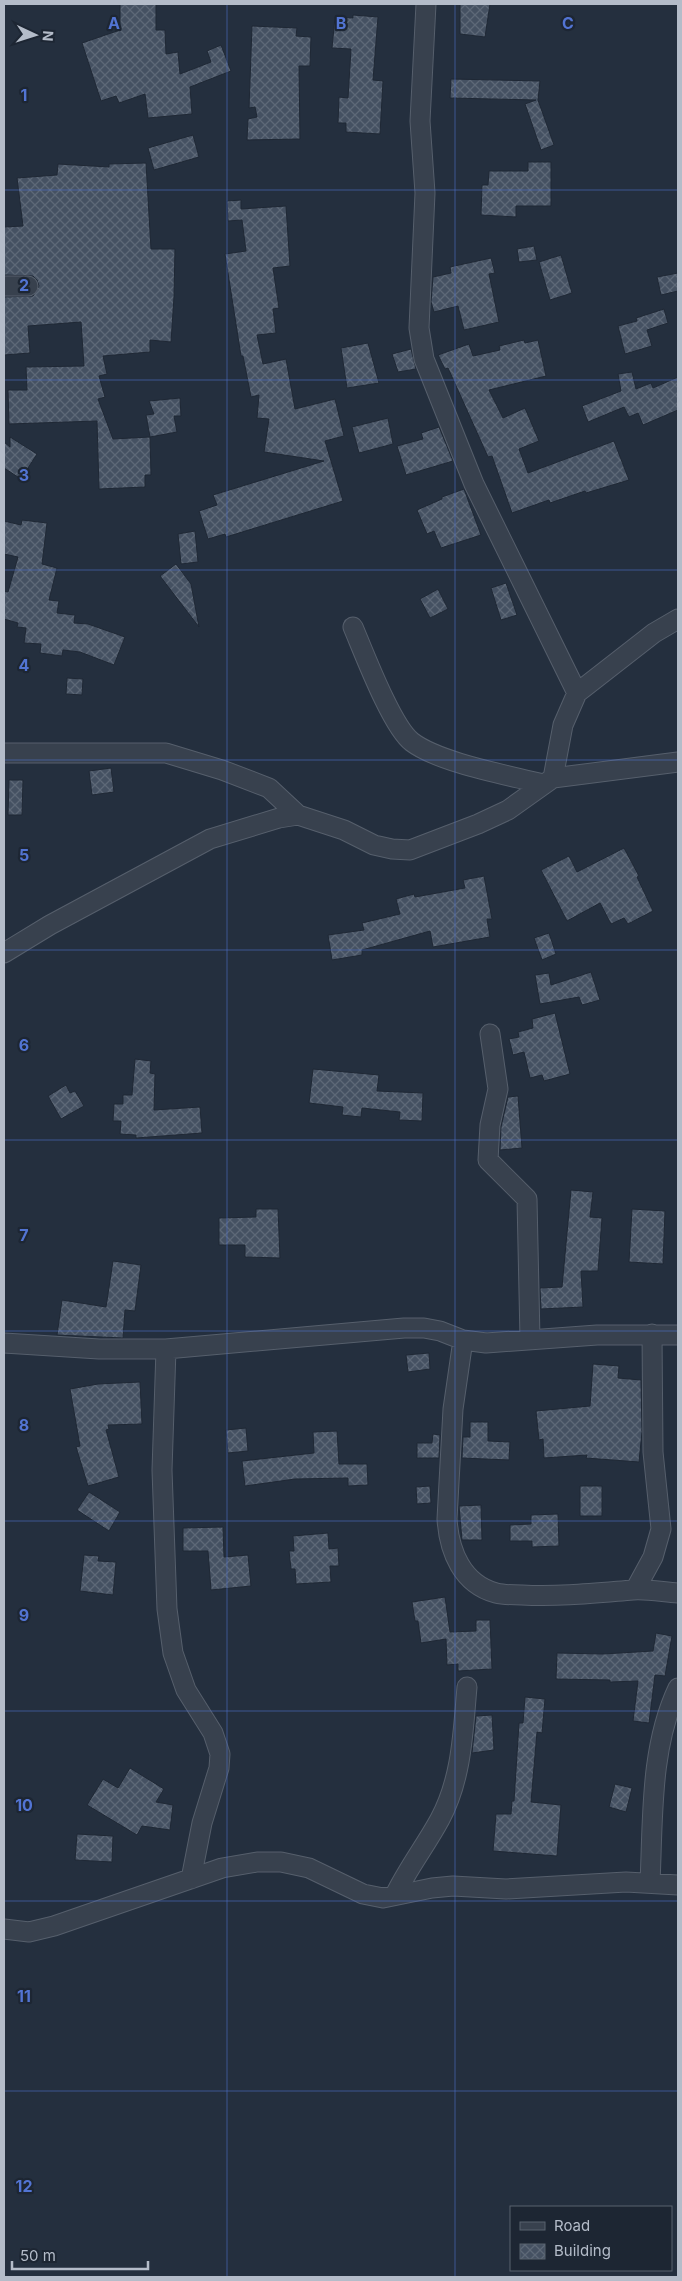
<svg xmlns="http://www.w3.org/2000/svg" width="682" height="2281" viewBox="0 0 682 2281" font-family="Inter,sans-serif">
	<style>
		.building { fill: url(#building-cross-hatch); stroke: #1f2835 }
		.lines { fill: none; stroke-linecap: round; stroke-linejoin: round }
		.minor-casing { stroke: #565f6c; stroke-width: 21 }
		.minor { stroke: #38414e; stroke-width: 19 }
		.grid { fill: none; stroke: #5274d3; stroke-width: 1; stroke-opacity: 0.55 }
		.grid-label { font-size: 16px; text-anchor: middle; font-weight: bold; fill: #5274d3; stroke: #1d2633; stroke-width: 4.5; stroke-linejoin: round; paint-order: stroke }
	</style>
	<defs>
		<pattern id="building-cross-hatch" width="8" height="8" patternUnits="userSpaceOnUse" patternTransform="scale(1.25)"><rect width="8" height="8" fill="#455162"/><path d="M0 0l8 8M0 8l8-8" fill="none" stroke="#5d6877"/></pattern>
	</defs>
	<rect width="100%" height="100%" fill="#242f3e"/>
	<path class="building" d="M 120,4 L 156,4 L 156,30 L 165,30 L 166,54 L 178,52 L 180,74 L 211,62 L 207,51 L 221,45 L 231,71 L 190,87 L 192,114 L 148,118 L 145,94 L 119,103 L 116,96 L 101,101 L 82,43 L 120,30 Z
		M 460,4 L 490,4 L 485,37 L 460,34 Z
		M 353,15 L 378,17 L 373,80 L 383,81 L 380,134 L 346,132 L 346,123 L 338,123 L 339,97 L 348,98 L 351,49 L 332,48 L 335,17 L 353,18 Z
		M 252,26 L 297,28 L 296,36 L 311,37 L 310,66 L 299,66 L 300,139 L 247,140 L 248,119 L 257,117 L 255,107 L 249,108 Z
		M 451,79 L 540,81 L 538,100 L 554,145 L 541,150 L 525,104 L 536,100 L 450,98 Z
		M 193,135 L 199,157 L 154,170 L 148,148 Z
		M 528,162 L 551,162 L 551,206 L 516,206 L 516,217 L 481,215 L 482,185 L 488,185 L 489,171 L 528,171 Z
		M 146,163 L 151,249 L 175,249 L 174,297 L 171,342 L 150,340 L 150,352 L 103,356 L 107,374 L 99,376 L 105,397 L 98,399 L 113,439 L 150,437 L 151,475 L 145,475 L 145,487 L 99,489 L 97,421 L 9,424 L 8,390 L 27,390 L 26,367 L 84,366 L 81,322 L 28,326 L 30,353 L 4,355 L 4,297 L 33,296 L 39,286 L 37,280 L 33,276 L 4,275 L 4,227 L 23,226 L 17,178 L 57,175 L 58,164 L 109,167 L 109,164 Z
		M 241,200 L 241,209 L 286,206 L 290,266 L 273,268 L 279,308 L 273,309 L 276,333 L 257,335 L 263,364 L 286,359 L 295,409 L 335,399 L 344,436 L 325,441 L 343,501 L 226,537 L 225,534 L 208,539 L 199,511 L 217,505 L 213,495 L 324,461 L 264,452 L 269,419 L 257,418 L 259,395 L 251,397 L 243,356 L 241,356 L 225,254 L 246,251 L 242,220 L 228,221 L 227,201 Z
		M 534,246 L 537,260 L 519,262 L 517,249 Z
		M 561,255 L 572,293 L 550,300 L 539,262 Z
		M 491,258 L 495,273 L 489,274 L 499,322 L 464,330 L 458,306 L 434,312 L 431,302 L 433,277 L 451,273 L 450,267 Z
		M 678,273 L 678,291 L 661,295 L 657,277 Z
		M 664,309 L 668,323 L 647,330 L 652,346 L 625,354 L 618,326 L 637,321 L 636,318 Z
		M 524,340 L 525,343 L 538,340 L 546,376 L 489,390 L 503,418 L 525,408 L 539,441 L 519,449 L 528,473 L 614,441 L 629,480 L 586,493 L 585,491 L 550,503 L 549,500 L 512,513 L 492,456 L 488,457 L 448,368 L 445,369 L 438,355 L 469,344 L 473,356 L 500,350 L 499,346 Z
		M 368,343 L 379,383 L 347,388 L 341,348 Z
		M 411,349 L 416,369 L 398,372 L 392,354 Z
		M 632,372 L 636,389 L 651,383 L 653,388 L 678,377 L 678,410 L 643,425 L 638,413 L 629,417 L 624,407 L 588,422 L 582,406 L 621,391 L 618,374 Z
		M 180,398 L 181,416 L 174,416 L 177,432 L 150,437 L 146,415 L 154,414 L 149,401 Z
		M 388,418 L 393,444 L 359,453 L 352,427 Z
		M 439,427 L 453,461 L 406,475 L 397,446 L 423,439 L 421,433 Z
		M 10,437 L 37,454 L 21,479 L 4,468 L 4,442 L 10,447 Z
		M 464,489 L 481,535 L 441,548 L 434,531 L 427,534 L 417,510 L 442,499 L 442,497 Z
		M 22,520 L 47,523 L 42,564 L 57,568 L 49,600 L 59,601 L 57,613 L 75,615 L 74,623 L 88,624 L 125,637 L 114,665 L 80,652 L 63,650 L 62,656 L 40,653 L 41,644 L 24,643 L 26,628 L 17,627 L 18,623 L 4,619 L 4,591 L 8,592 L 18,557 L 4,554 L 4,521 L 21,525 Z
		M 195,531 L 198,562 L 181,564 L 178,534 Z
		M 176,564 L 191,584 L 199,627 L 160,576 Z
		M 506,583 L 517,615 L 501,620 L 491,588 Z
		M 438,589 L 448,609 L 430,618 L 420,599 Z
		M 67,678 L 83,679 L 82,695 L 66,694 Z
		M 111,768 L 114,792 L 92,795 L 89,771 Z
		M 9,780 L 23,780 L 22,815 L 8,815 Z
		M 624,848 L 639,876 L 637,877 L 653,911 L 628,924 L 624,918 L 611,924 L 600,903 L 567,921 L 541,870 L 569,856 L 577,872 Z
		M 484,876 L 492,919 L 487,919 L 490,937 L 433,947 L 430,931 L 362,950 L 362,955 L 332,960 L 328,935 L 364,930 L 362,923 L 400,914 L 396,899 L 414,894 L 415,897 L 465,888 L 463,880 Z
		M 549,933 L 556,954 L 542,960 L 534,938 Z
		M 591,972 L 600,1000 L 582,1005 L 579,997 L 540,1004 L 535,975 L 549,973 L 551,985 Z
		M 555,1013 L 570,1074 L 544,1081 L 542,1075 L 530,1078 L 524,1052 L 513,1055 L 509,1039 L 519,1037 L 518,1032 L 533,1028 L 532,1019 Z
		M 135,1059 L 151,1061 L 150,1073 L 155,1074 L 154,1110 L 200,1107 L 202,1133 L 136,1138 L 136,1135 L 120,1134 L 121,1121 L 113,1121 L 114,1104 L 123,1104 L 123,1095 L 132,1095 Z
		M 313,1069 L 379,1075 L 377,1091 L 423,1093 L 422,1121 L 399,1120 L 400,1112 L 362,1108 L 361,1117 L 342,1115 L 343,1107 L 309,1103 Z
		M 66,1085 L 70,1093 L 75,1091 L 84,1106 L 61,1119 L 48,1096 Z
		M 518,1096 L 522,1148 L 500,1150 L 501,1127 L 508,1097 Z
		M 571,1190 L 593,1192 L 590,1217 L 602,1218 L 598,1271 L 581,1271 L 583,1307 L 541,1309 L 540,1288 L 562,1287 Z
		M 256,1209 L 278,1209 L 280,1258 L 245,1257 L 245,1245 L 219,1245 L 219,1218 L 256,1217 Z
		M 632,1209 L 665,1211 L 663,1264 L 629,1262 Z
		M 113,1261 L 141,1265 L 135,1311 L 125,1310 L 123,1338 L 57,1335 L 62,1300 L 106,1307 Z
		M 429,1353 L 430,1369 L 408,1372 L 406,1355 Z
		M 593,1364 L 619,1366 L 618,1378 L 641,1380 L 642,1432 L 639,1462 L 586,1458 L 587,1455 L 544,1458 L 543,1439 L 539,1440 L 536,1411 L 590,1406 Z
		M 140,1382 L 142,1424 L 108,1425 L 109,1429 L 106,1430 L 119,1477 L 88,1486 L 76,1447 L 80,1446 L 70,1389 L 98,1384 Z
		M 470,1422 L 488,1422 L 488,1441 L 510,1442 L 509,1460 L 462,1458 L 463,1437 L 470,1437 Z
		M 246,1428 L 248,1451 L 228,1453 L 226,1430 Z
		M 337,1431 L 339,1464 L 367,1464 L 368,1485 L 348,1486 L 348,1478 L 295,1479 L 245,1486 L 242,1461 L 314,1453 L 313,1432 Z
		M 433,1434 L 440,1435 L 439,1458 L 417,1458 L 417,1443 L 432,1443 Z
		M 430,1486 L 431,1503 L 417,1504 L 416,1487 Z
		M 580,1486 L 602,1486 L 602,1516 L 580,1516 Z
		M 89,1492 L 120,1512 L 109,1531 L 77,1510 Z
		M 481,1505 L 482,1540 L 462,1540 L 459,1506 Z
		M 558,1514 L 559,1546 L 532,1547 L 532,1541 L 510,1541 L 510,1525 L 531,1524 L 531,1515 Z
		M 223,1527 L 224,1557 L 248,1555 L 251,1586 L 211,1590 L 208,1551 L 183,1551 L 183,1528 Z
		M 328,1533 L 329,1549 L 338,1548 L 339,1566 L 330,1566 L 331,1582 L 296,1584 L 295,1569 L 291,1569 L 289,1551 L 294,1551 L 293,1536 Z
		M 84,1555 L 99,1556 L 98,1561 L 116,1562 L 113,1595 L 80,1591 Z
		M 445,1597 L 450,1632 L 476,1631 L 476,1620 L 490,1620 L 492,1669 L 458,1671 L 458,1664 L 447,1665 L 446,1639 L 421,1643 L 418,1621 L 415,1621 L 412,1602 Z
		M 656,1633 L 672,1636 L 665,1676 L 655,1675 L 649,1723 L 633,1721 L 638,1681 L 610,1682 L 610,1680 L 556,1679 L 557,1653 L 603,1654 L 653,1651 Z
		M 525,1697 L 545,1699 L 542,1733 L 537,1732 L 531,1802 L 561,1805 L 557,1856 L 493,1851 L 496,1814 L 511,1814 L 512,1801 L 514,1801 L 519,1723 L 523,1723 Z
		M 492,1715 L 494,1750 L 472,1753 L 476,1716 Z
		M 130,1768 L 164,1789 L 156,1802 L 173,1805 L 170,1830 L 142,1826 L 137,1835 L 87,1805 L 103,1779 L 118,1788 Z
		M 615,1784 L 632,1788 L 626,1812 L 609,1807 Z
		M 77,1834 L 113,1836 L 112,1862 L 75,1860 Z"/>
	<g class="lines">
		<defs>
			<path id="minor" d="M 426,4 L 420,121 L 425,193 L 419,328 L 424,359 L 474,484 L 577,693
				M 4,286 L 28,286
				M 353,627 C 364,653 392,727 412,742 C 440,763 508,775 543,784
				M 4,753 L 166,753 L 222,770 L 269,788 L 298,815
				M 553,778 L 678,762
				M 4,953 L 50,925 L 210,839 L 279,818 L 298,815 L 344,830 L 374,845 L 392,849 L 410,850 L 478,824 L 508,810 L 553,778 L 563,725 L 577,693 L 654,633 L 678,619
				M 490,1034 L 498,1089 L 490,1125 L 488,1160 L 527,1199 L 530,1339
				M 463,1340 L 453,1409 L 447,1519 C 449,1551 462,1584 496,1593 C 504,1595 514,1595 522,1595 C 559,1597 596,1593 633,1590 C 647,1589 663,1592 678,1593
				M 4,1343 L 99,1349 L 166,1349 L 404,1328 L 424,1328 L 440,1331 L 463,1340 L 486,1343 L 597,1335 L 678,1335
				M 166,1349 L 162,1470 L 167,1609 L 173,1653 L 186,1690 L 213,1733 L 220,1754 L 219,1768 L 202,1823 L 191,1879
				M 635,1590 L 653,1557 L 661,1529 L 653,1452 L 652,1334
				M 650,1883 C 653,1818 650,1747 678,1688
				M 395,1895 C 408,1868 426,1845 440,1819 C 462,1778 463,1732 467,1687
				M 4,1929 L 29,1932 L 54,1926 L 222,1868 L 257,1862 L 281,1862 L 309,1868 L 363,1894 L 383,1898 L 432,1888 L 453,1886 L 506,1889 L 626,1882 L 678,1885"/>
		</defs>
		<use href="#minor" class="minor-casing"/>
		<use href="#minor" class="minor"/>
	</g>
	<path class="grid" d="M 227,4 L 227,2277M 455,4 L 455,2277M 4,190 L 678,190M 4,380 L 678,380M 4,570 L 678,570M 4,760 L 678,760M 4,950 L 678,950M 4,1140 L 678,1140M 4,1331 L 678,1331M 4,1521 L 678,1521M 4,1711 L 678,1711M 4,1901 L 678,1901M 4,2091 L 678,2091"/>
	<g class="grid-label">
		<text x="114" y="29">A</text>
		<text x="341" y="29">B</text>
		<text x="568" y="29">C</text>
		<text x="24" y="101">1</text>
		<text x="24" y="291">2</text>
		<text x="24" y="481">3</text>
		<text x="24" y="671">4</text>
		<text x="24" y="861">5</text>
		<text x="24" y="1051">6</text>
		<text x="24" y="1241">7</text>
		<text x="24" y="1431">8</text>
		<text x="24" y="1621">9</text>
		<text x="24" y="1811">10</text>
		<text x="24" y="2002">11</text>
		<text x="24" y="2192">12</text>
	</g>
	<rect width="682" height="2281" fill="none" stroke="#b4bcc9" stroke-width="10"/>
	<rect x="510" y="2206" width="162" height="65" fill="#1d2633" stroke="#59626f"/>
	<rect x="520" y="2222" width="25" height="8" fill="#38414e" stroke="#59626f"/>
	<text x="554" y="2231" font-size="15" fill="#b4bcc9">Road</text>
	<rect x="520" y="2244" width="25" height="15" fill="url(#building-cross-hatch)" stroke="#59626f"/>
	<text x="554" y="2256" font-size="15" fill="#b4bcc9">Building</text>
	<g transform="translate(35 35) rotate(94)" stroke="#1d2633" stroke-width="4" paint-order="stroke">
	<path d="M0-4L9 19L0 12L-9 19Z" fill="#b4bcc9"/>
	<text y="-8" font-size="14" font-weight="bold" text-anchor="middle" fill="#b4bcc9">N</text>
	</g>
	<path d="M12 2261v8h136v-8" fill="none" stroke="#b4bcc9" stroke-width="2.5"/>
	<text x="20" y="2261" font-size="15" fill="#b4bcc9" stroke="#1d2633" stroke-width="4" paint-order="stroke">50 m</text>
</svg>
